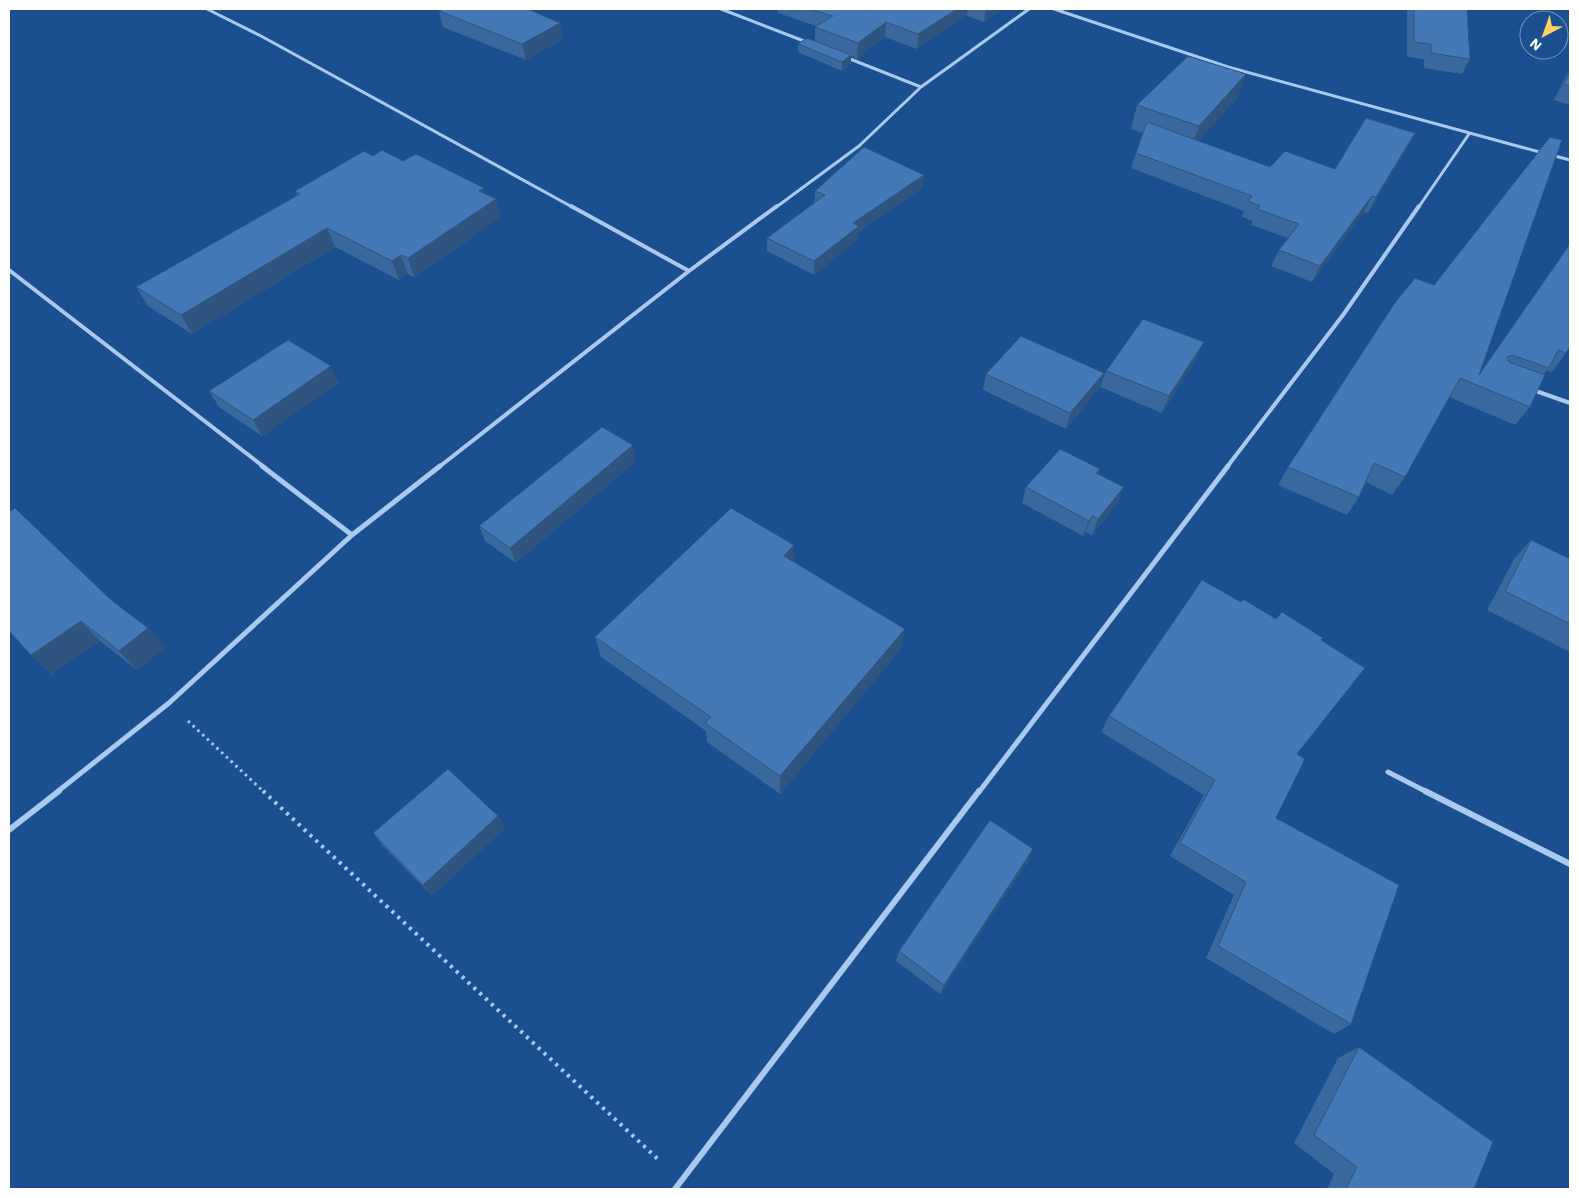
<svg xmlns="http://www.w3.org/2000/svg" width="1579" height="1198" viewBox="0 0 1579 1198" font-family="'Work Sans',sans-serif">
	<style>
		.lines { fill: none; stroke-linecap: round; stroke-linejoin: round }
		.path-far1 { stroke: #a9c9ee; stroke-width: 3; stroke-dasharray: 2.5 4; stroke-linecap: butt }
		.path { stroke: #a9c9ee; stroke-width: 4; stroke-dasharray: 3 5; stroke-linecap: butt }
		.minor-far3 { stroke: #a9c9ee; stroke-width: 3 }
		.minor-far2 { stroke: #a9c9ee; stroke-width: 4 }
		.minor-far1 { stroke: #a9c9ee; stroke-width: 5 }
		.minor { stroke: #a9c9ee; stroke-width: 6 }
		.wall { fill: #3a679d }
		.shaded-wall { fill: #305480 }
		.building { fill: #4478b7; stroke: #305480 }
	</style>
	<rect width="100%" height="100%" fill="#1b4f8f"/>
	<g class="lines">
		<path class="path-far1" d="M 188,721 L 264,792"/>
		<path class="path" d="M 263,791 L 661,1162"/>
		<path class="minor-far3" d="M 207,9 L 261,36 L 574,208
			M 721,9 L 809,43
			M 1054,9 L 1228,67 L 1543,153
			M 845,57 L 921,87
			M 1551,155 L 1570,160
			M 775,208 L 859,146 L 921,87 L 1029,9
			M 1418,208 L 1469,134"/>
		<path class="minor-far2" d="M 571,206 L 689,271
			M 9,270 L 264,467
			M 1533,390 L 1570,403
			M 439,467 L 689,271 L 777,206
			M 1227,467 L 1343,315 L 1419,206"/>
		<path class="minor-far1" d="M 352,535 L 440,466
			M 1388,772 L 1427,792
			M 57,792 L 169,703 L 352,535 L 262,466
			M 979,792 L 1228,466"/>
		<path class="minor" d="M 1425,791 L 1570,864
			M 9,830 L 59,791
			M 675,1189 L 979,791"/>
	</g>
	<path class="wall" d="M 778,9 L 1002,9 L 984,22 L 967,16 L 917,49 L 885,37 L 857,59 L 851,56 L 851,63 L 842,71 L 798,52 L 798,44 L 815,41 L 815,27 L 816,26 L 778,13 Z
		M 1407,9 L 1467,9 L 1470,59 L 1462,74 L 1424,68 L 1424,59 L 1407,57 Z
		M 439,11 L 560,23 L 563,39 L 526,60 L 443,27 Z
		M 1570,68 L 1570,105 L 1554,100 Z
		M 1238,97 L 1198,141 L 1270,167 L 1335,169 L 1415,133 L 1407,148 L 1368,213 L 1364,212 L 1312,282 L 1271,266 L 1279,250 L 1288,238 L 1251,225 L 1253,221 L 1242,217 L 1244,211 L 1131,168 L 1136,153 L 1143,133 L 1131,129 L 1137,105 Z
		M 373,156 L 403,161 L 496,199 L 501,217 L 414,277 L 408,274 L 399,280 L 335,247 L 192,334 L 148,306 L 136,287 L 297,195 L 295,191 Z
		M 924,175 L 922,189 L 859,232 L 858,239 L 814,275 L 767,251 L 767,238 L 814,203 L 815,191 Z
		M 1570,244 L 1566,353 L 1552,372 L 1547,370 L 1544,374 L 1530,407 L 1515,425 L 1449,397 L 1405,477 L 1392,495 L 1366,482 L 1359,497 L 1347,515 L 1278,485 L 1288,467 L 1394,304 L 1479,374 Z
		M 1197,358 L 1162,413 L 1100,387 L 1106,371 Z
		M 1104,373 L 1098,389 L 1066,429 L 983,390 L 986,374 Z
		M 339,383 L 262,436 L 219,407 L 209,391 Z
		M 636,461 L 516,563 L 485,541 L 479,526 Z
		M 1100,469 L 1098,474 L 1118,503 L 1092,535 L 1086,532 L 1083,536 L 1022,503 L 1026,487 Z
		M 1531,540 L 1570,559 L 1570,652 L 1487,610 L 1514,559 Z
		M 794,561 L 901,649 L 780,794 L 707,742 L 706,731 L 601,657 L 595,637 Z
		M 110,599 L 166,647 L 137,670 L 100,641 L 52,674 L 31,655 Z
		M 1241,602 L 1322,640 L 1297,754 L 1276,818 L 1351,1024 L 1334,1034 L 1206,958 L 1234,895 L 1170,856 L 1204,795 L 1101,732 L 1109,716 Z
		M 498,816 L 505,828 L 432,896 L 382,845 L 373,833 Z
		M 1028,861 L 940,994 L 896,961 L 899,951 Z
		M 1359,1047 L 1474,1189 L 1327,1189 L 1334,1174 L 1294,1143 L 1338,1058 Z"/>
	<path class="shaded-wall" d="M 957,9 L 968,9 L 967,16 L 917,49 L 918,34 Z
		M 986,9 L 1002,9 L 984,22 Z
		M 886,22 L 885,37 L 857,59 L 858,43 Z
		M 560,23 L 563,39 L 526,60 L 522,44 Z
		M 851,55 L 851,63 L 842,71 L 842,62 Z
		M 1246,74 L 1238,97 L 1191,149 L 1199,126 Z
		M 1415,133 L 1407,148 L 1368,213 L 1376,197 Z
		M 924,175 L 922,189 L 859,232 L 858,239 L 814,275 L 814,261 L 853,223 Z
		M 484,188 L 488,204 L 496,199 L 501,217 L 414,277 L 408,258 L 479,191 Z
		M 1372,196 L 1364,212 L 1312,282 L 1320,266 Z
		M 327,228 L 335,247 L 192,334 L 181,315 Z
		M 401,255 L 408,274 L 399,280 L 392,261 Z
		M 1204,342 L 1197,358 L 1162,413 L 1169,396 Z
		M 331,366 L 339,383 L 262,436 L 253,420 Z
		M 1104,373 L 1098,389 L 1066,429 L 1070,413 Z
		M 633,445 L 636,461 L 516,563 L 510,548 Z
		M 1124,487 L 1118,503 L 1092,535 L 1098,519 Z
		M 1092,516 L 1086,532 L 1083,536 L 1089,521 Z
		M 794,545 L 794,567 L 784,556 Z
		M 81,621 L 100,641 L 52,674 L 31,655 Z
		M 148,628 L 166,647 L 137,670 L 119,651 Z
		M 905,629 L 901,649 L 780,794 L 780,776 Z
		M 498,816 L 505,828 L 432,896 L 423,885 Z
		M 1033,849 L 1028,861 L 940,994 L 944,985 Z"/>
	<path class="building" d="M 444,9 L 528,9 L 560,23 L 522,44 L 439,11 Z
		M 810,9 L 957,9 L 918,34 L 886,22 L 858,43 L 815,27 L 833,16 Z
		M 1414,9 L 1467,9 L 1470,59 L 1431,53 L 1431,44 L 1414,42 Z
		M 807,38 L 851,55 L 842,62 L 798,44 Z
		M 1188,56 L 1246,74 L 1199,126 L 1137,105 Z
		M 1570,71 L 1570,86 L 1564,84 Z
		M 1366,118 L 1415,133 L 1376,197 L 1372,196 L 1320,266 L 1279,250 L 1299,224 L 1257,209 L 1260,206 L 1248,201 L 1252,196 L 1136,153 L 1147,122 L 1270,167 L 1285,151 L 1335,169 Z
		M 1550,137 L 1562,140 L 1479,375 L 1570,244 L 1570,346 L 1566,353 L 1558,350 L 1549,368 L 1512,355 L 1507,357 L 1509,362 L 1545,375 L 1530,407 L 1460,378 L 1405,477 L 1374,463 L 1359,497 L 1288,467 L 1394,304 L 1415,278 L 1434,285 Z
		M 864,147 L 924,175 L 853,223 L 859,226 L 814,261 L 767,238 L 825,195 L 815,191 Z
		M 382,150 L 403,161 L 416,154 L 484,188 L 479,191 L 496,199 L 408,258 L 401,255 L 392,261 L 327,228 L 181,315 L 136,287 L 300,194 L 295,191 L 364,151 L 373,156 Z
		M 1143,319 L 1204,342 L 1169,396 L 1106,371 Z
		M 1021,336 L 1104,373 L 1070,413 L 986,374 Z
		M 288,340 L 331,366 L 253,420 L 209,391 Z
		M 602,427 L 633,445 L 510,548 L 479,526 Z
		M 1060,449 L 1100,469 L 1096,473 L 1124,487 L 1098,519 L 1092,516 L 1089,521 L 1026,487 Z
		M 15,508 L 110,599 L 148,628 L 119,651 L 81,621 L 31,655 L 9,631 L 9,512 Z
		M 731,508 L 794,545 L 784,556 L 905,629 L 780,776 L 705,723 L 711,717 L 595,637 Z
		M 1531,540 L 1570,559 L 1570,624 L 1505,591 Z
		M 1202,580 L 1241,602 L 1243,599 L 1276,619 L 1282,612 L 1323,638 L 1321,640 L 1365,668 L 1297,754 L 1305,759 L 1276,818 L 1399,885 L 1351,1024 L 1218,946 L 1246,882 L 1180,843 L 1215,780 L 1109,716 Z
		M 448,769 L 498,816 L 423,885 L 373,833 Z
		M 990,820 L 1033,849 L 944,985 L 899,951 Z
		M 1359,1047 L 1493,1142 L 1474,1189 L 1346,1189 L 1357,1167 L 1314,1135 Z"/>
	<rect width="1579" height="1198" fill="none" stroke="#ffffff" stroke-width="20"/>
	<g transform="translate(1544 35) rotate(221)"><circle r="24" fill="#1b4f8f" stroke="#7695bc"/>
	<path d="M0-4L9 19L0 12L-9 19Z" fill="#ffd166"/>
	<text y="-8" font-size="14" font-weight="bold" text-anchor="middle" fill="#ffffff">N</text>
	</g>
</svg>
